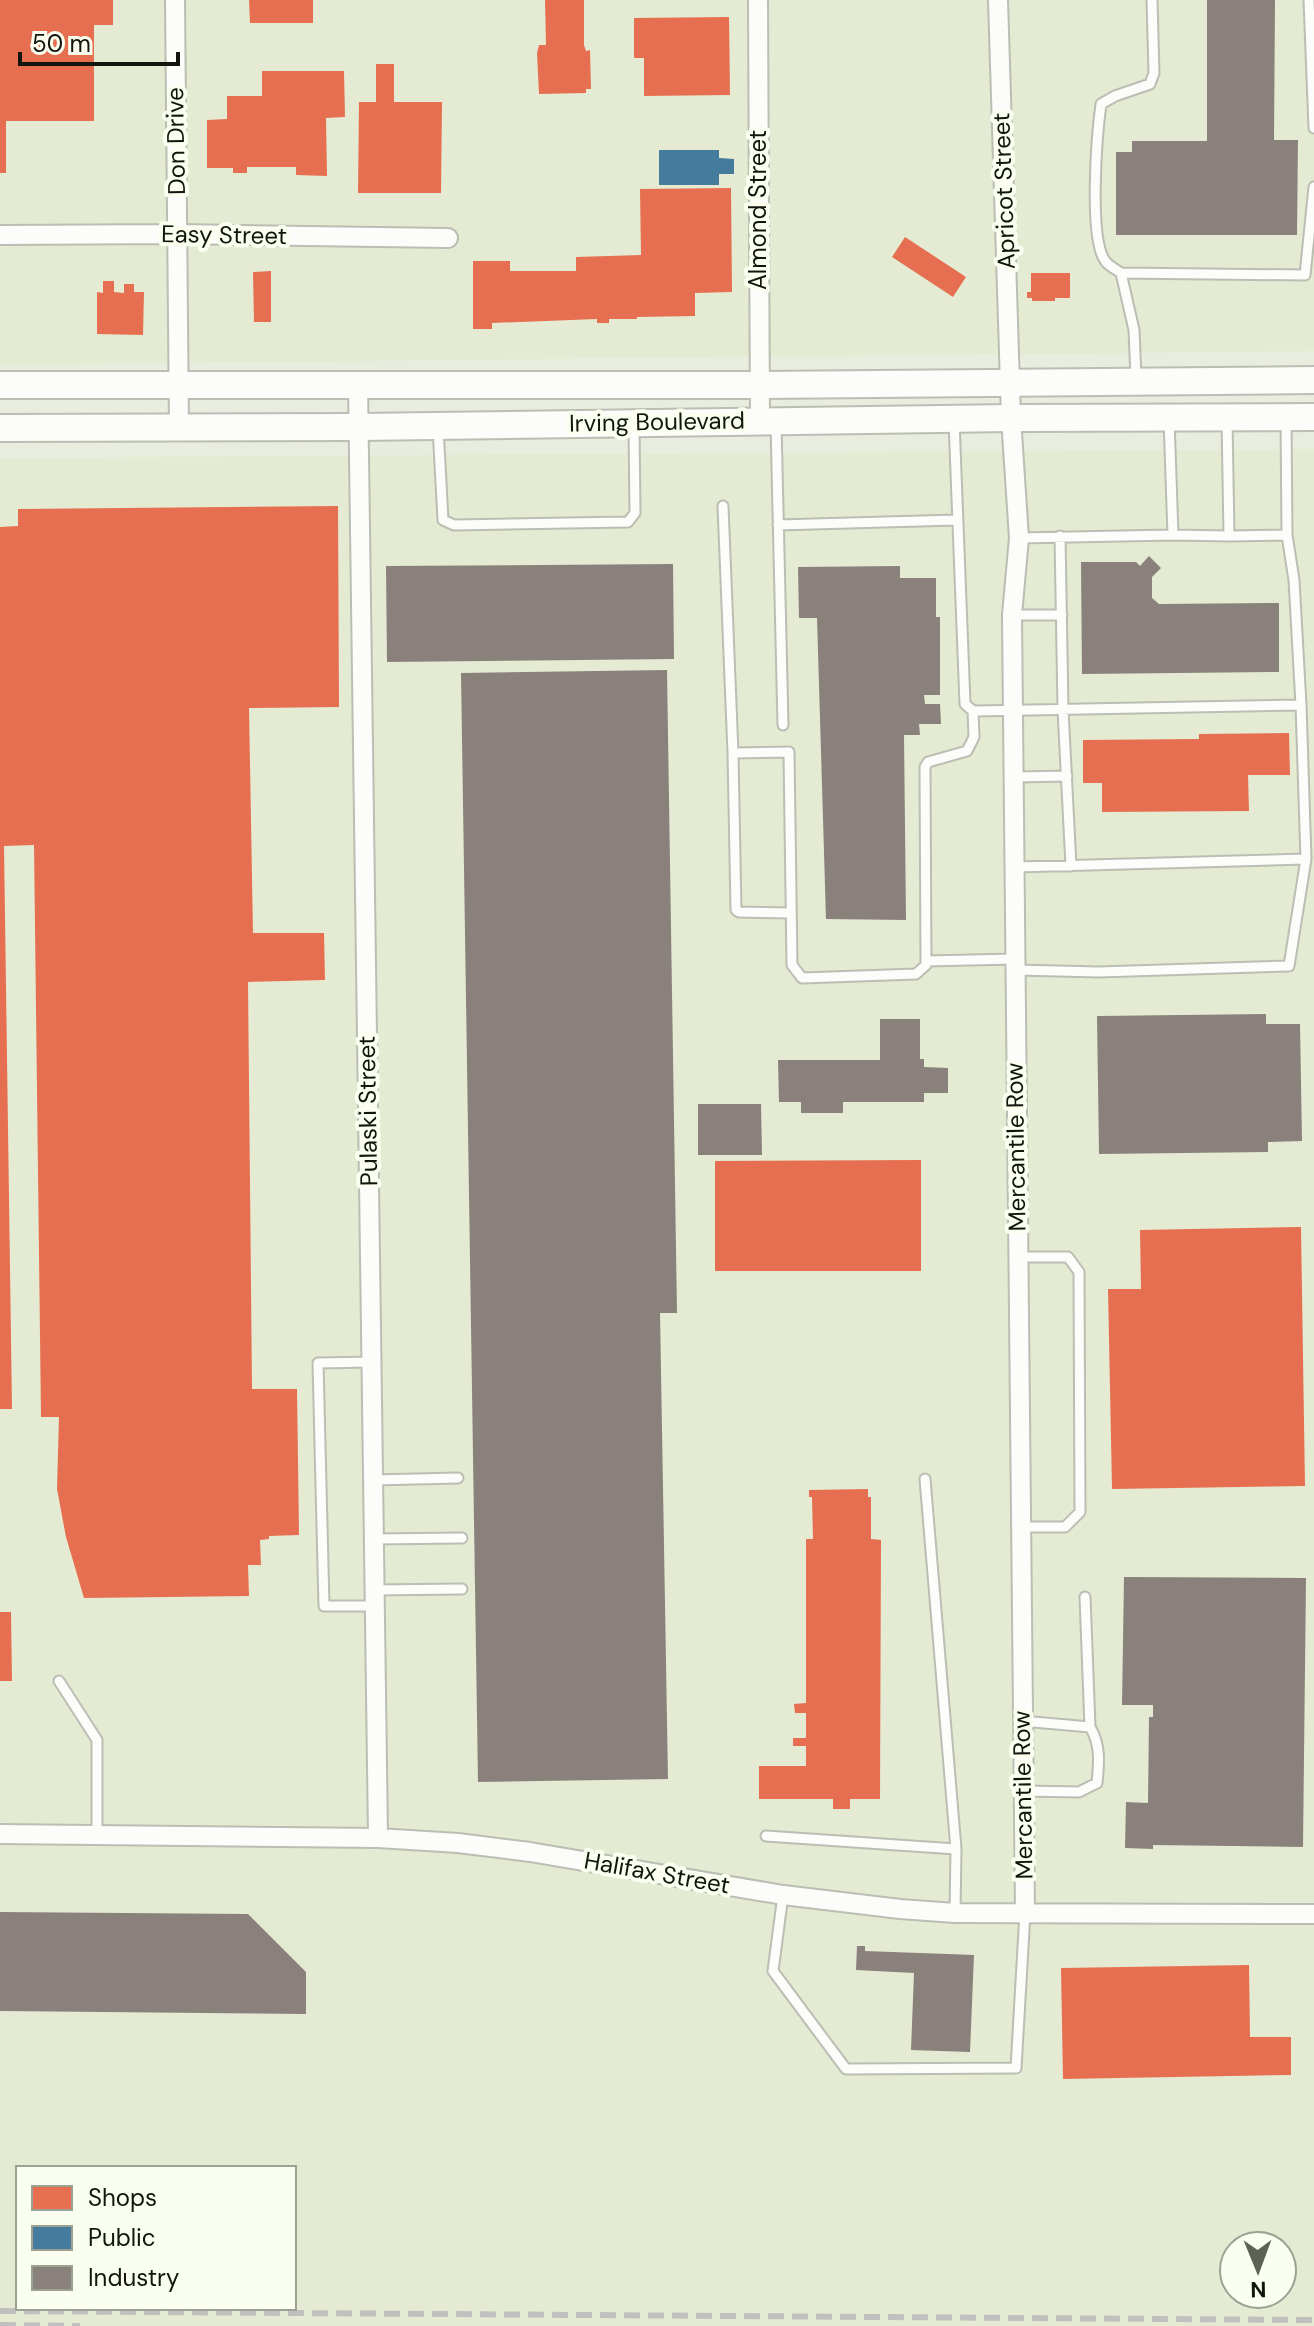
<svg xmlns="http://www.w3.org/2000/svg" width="1314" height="2326" viewBox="0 0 1314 2326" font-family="'DM Sans',sans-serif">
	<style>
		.built { fill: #e4ebd2; fill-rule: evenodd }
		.shops { fill: #e76f51 }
		.public { fill: #457b9d }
		.industry { fill: #8a817c }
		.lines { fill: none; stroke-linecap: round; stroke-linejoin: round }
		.service-casing { stroke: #babeb3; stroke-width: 13 }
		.minor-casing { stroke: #babeb3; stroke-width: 22 }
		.secondary-casing { stroke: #babeb3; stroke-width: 30 }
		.service { stroke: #fcfcfa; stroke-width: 9 }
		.minor { stroke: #fcfcfa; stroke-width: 18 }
		.secondary { stroke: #fcfcfa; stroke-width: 26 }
		.rail { stroke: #c0c1be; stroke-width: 6; stroke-dasharray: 16 8; stroke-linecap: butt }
		.labels { text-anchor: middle; stroke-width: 8; stroke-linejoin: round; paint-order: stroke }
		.street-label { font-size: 24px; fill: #12150c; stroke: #faffef }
	</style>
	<rect width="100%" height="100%" fill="#e9eddf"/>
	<path class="built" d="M 0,0 L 1314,0 L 1314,351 L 0,365 Z
		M 1314,449 L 1314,2326 L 0,2326 L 0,458 ZM 18,2168 L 294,2168 L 294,2308 L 18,2308 ZM 1234,2246 L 1282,2246 L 1282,2294 L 1234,2294 Z"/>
	<path class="shops" d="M 0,0 L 113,0 L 113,25 L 94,25 L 94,121 L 6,121 L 6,173 L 0,173 Z
		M 249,0 L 313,0 L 313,23 L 250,23 Z
		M 545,0 L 584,0 L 584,45 L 586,51 L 590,50 L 591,89 L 586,89 L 586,93 L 539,94 L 537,53 L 539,45 L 546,45 Z
		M 729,17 L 730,95 L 644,96 L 644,58 L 634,58 L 634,18 Z
		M 376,64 L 394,64 L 394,102 L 442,102 L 441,193 L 358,193 L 359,102 L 376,102 Z
		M 262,71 L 344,71 L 345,117 L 326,118 L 327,176 L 296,175 L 296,167 L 247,167 L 247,173 L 233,173 L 233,168 L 207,168 L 207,120 L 227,119 L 227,96 L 262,96 Z
		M 731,188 L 732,292 L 695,293 L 695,316 L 637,317 L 637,319 L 609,319 L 609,323 L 597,323 L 597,319 L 492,323 L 492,329 L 473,329 L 473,261 L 510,261 L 510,271 L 576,271 L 576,257 L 641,255 L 640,189 Z
		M 905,237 L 966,277 L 953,297 L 892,257 Z
		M 271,271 L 271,322 L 254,322 L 253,272 Z
		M 1031,273 L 1070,273 L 1070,298 L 1055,298 L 1055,301 L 1032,301 L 1032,298 L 1027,298 L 1027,292 L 1031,292 Z
		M 103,281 L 114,281 L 114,292 L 124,293 L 124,284 L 134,284 L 134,292 L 144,292 L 143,335 L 97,334 L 97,292 L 103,293 Z
		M 338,506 L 339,707 L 249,708 L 253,933 L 324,933 L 325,980 L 248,982 L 252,1389 L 297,1389 L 299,1535 L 269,1536 L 269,1539 L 260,1540 L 261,1565 L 248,1565 L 249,1596 L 84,1598 L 66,1537 L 57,1489 L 59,1417 L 41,1417 L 34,845 L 4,846 L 12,1409 L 0,1409 L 0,527 L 18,526 L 18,509 Z
		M 1289,733 L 1290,775 L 1248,775 L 1249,811 L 1102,812 L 1102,783 L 1083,783 L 1083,740 L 1199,739 L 1199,734 Z
		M 921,1160 L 921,1271 L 715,1271 L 715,1161 Z
		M 1301,1227 L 1305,1486 L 1112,1489 L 1108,1289 L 1141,1289 L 1140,1230 Z
		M 868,1489 L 868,1497 L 871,1497 L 871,1539 L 881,1540 L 880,1799 L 850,1799 L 850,1809 L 833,1809 L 833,1799 L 759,1799 L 759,1766 L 806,1766 L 806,1746 L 793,1746 L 793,1738 L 806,1738 L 806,1713 L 795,1713 L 794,1704 L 806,1703 L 806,1539 L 813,1539 L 812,1497 L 809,1497 L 809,1490 Z
		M 0,1612 L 11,1612 L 12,1681 L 0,1681 Z
		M 1249,1965 L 1250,2037 L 1291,2037 L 1291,2075 L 1063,2079 L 1061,1968 Z"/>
	<path class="public" d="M 659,150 L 719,150 L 719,158 L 734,159 L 734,174 L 719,174 L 719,185 L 659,185 Z"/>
	<path class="industry" d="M 1207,0 L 1275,0 L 1274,140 L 1298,140 L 1297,235 L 1116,235 L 1116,152 L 1132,152 L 1132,141 L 1207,141 Z
		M 1149,556 L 1161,568 L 1152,577 L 1152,598 L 1159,604 L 1279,603 L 1279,672 L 1082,674 L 1081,562 L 1136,562 L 1140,566 Z
		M 673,564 L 674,659 L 387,662 L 386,566 Z
		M 900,566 L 900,578 L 936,578 L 936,617 L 940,617 L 940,695 L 924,695 L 925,704 L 940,704 L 941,724 L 919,724 L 920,735 L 904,735 L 906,920 L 826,919 L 817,618 L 799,618 L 798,567 Z
		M 667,670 L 677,1313 L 660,1313 L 668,1779 L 478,1782 L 461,673 Z
		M 1266,1014 L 1266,1024 L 1300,1024 L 1302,1141 L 1268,1142 L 1268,1152 L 1099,1154 L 1097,1016 Z
		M 880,1019 L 920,1019 L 920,1059 L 924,1059 L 924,1067 L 948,1068 L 948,1093 L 924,1093 L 924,1102 L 843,1102 L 843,1113 L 801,1113 L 801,1102 L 779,1102 L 778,1060 L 880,1060 Z
		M 698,1104 L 761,1104 L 762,1155 L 698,1155 Z
		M 1124,1577 L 1306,1578 L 1303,1847 L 1153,1845 L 1153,1849 L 1125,1848 L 1126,1802 L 1148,1803 L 1149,1717 L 1153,1717 L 1153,1705 L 1122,1705 Z
		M 0,1912 L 248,1914 L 306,1972 L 306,2014 L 0,2011 Z
		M 857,1946 L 865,1946 L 865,1951 L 974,1955 L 970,2052 L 911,2050 L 914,1973 L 856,1970 Z"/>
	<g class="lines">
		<defs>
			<path id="service" d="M 1152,0 L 1154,73 L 1150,84 L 1115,96 L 1101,104 C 1097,133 1088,241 1106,262 C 1109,266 1117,270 1121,273 L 1305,275 L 1314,187
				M 1309,0 L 1314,128
				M 1121,273 L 1134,330 L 1136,378
				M 1169,419 L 1173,535 L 1229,536
				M 1227,420 L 1229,536 L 1287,535
				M 776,424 L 783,725
				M 438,427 L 443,520 L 454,525 L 628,522 L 635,513 L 634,426
				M 723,506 L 733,753 L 789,752 L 792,965 L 802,978 L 916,974 L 926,965 L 925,767 L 928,762 L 967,751 L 974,737 L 973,711 L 965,704 L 954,421
				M 778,525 L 956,520
				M 1060,536 L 1063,710 L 1071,866
				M 1019,538 L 1173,535
				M 1012,615 L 1062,615
				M 973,711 L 1301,705 L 1294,580 L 1287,535 L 1286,418
				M 733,753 L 736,910 L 739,912 L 791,913
				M 1013,777 L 1067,776
				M 1014,867 L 1306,859
				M 926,961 L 1015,959
				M 1015,970 L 1099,972 L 1289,966 L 1306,859 L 1301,705
				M 1017,1257 L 1068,1257 L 1079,1272 L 1080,1512 L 1065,1527 L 1020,1527
				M 371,1362 L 318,1363 L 324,1606 L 374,1606
				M 925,1479 L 956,1849 L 955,1913
				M 373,1480 L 458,1478
				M 374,1539 L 462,1538
				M 374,1590 L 462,1589
				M 1085,1597 L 1090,1727
				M 59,1681 L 97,1740 L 97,1834
				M 1022,1721 L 1090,1727 C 1101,1745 1099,1763 1097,1783 L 1079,1792 L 1023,1791
				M 766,1836 L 956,1849
				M 783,1895 L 773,1971 L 846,2069 L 1016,2068 L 1025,1913"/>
			<path id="minor" d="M 175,0 L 179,427
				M 758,0 L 760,421
				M 998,0 L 1011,418 L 1019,538 L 1012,615 L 1025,1913
				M 0,235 L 177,234 L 448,238
				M 358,383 L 378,1838
				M 0,1834 L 378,1838 L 458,1843 L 530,1852 L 783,1895 L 900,1909 L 955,1913 L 1314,1914"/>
			<path id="secondary" d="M 0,385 L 759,385 L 1314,380
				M 0,428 L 359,427 L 1011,418 L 1314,417"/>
		</defs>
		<use href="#service" class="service-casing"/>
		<use href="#minor" class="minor-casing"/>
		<use href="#secondary" class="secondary-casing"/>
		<use href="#service" class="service"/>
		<use href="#minor" class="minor"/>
		<use href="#secondary" class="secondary"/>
		<path class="rail" d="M 0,2311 L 1314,2320
			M 0,2325 L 80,2326"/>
	</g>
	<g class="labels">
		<g class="street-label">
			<text transform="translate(176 141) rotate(-91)" y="8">Don Drive</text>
			<text transform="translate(1004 191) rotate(-92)" y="8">Apricot Street</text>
			<text transform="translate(758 210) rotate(-90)" y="8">Almond Street</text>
			<text transform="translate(224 235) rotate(1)" y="8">Easy Street</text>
			<text transform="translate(657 422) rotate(-1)" y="8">Irving Boulevard</text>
			<text transform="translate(368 1111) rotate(-91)" y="8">Pulaski Street</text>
			<text transform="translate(1016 1147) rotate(-91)" y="8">Mercantile Row</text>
			<text transform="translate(1023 1795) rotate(-91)" y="8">Mercantile Row</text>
			<text transform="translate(657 1873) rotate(10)" y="8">Halifax Street</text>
		</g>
	</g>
	<rect x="16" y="2166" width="280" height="144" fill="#faffef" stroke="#9da194" stroke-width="2"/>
	<rect x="32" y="2186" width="40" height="24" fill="#e76f51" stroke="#9da194" stroke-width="2"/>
	<text x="88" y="2206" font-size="24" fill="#12150c">Shops</text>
	<rect x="32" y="2226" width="40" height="24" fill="#457b9d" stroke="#9da194" stroke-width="2"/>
	<text x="88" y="2246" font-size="24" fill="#12150c">Public</text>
	<rect x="32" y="2266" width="40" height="24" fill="#8a817c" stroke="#9da194" stroke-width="2"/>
	<text x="88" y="2286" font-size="24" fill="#12150c">Industry</text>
	<g transform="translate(1258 2270) rotate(179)"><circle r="38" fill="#faffef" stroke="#9da194" stroke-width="2"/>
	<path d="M0-6L14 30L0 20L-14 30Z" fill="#5d6156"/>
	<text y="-12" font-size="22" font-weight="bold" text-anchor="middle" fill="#12150c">N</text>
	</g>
	<path d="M20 52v12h158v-12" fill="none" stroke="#12150c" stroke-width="4"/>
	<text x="32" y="52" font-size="24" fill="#12150c" stroke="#faffef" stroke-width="6" paint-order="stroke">50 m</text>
</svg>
